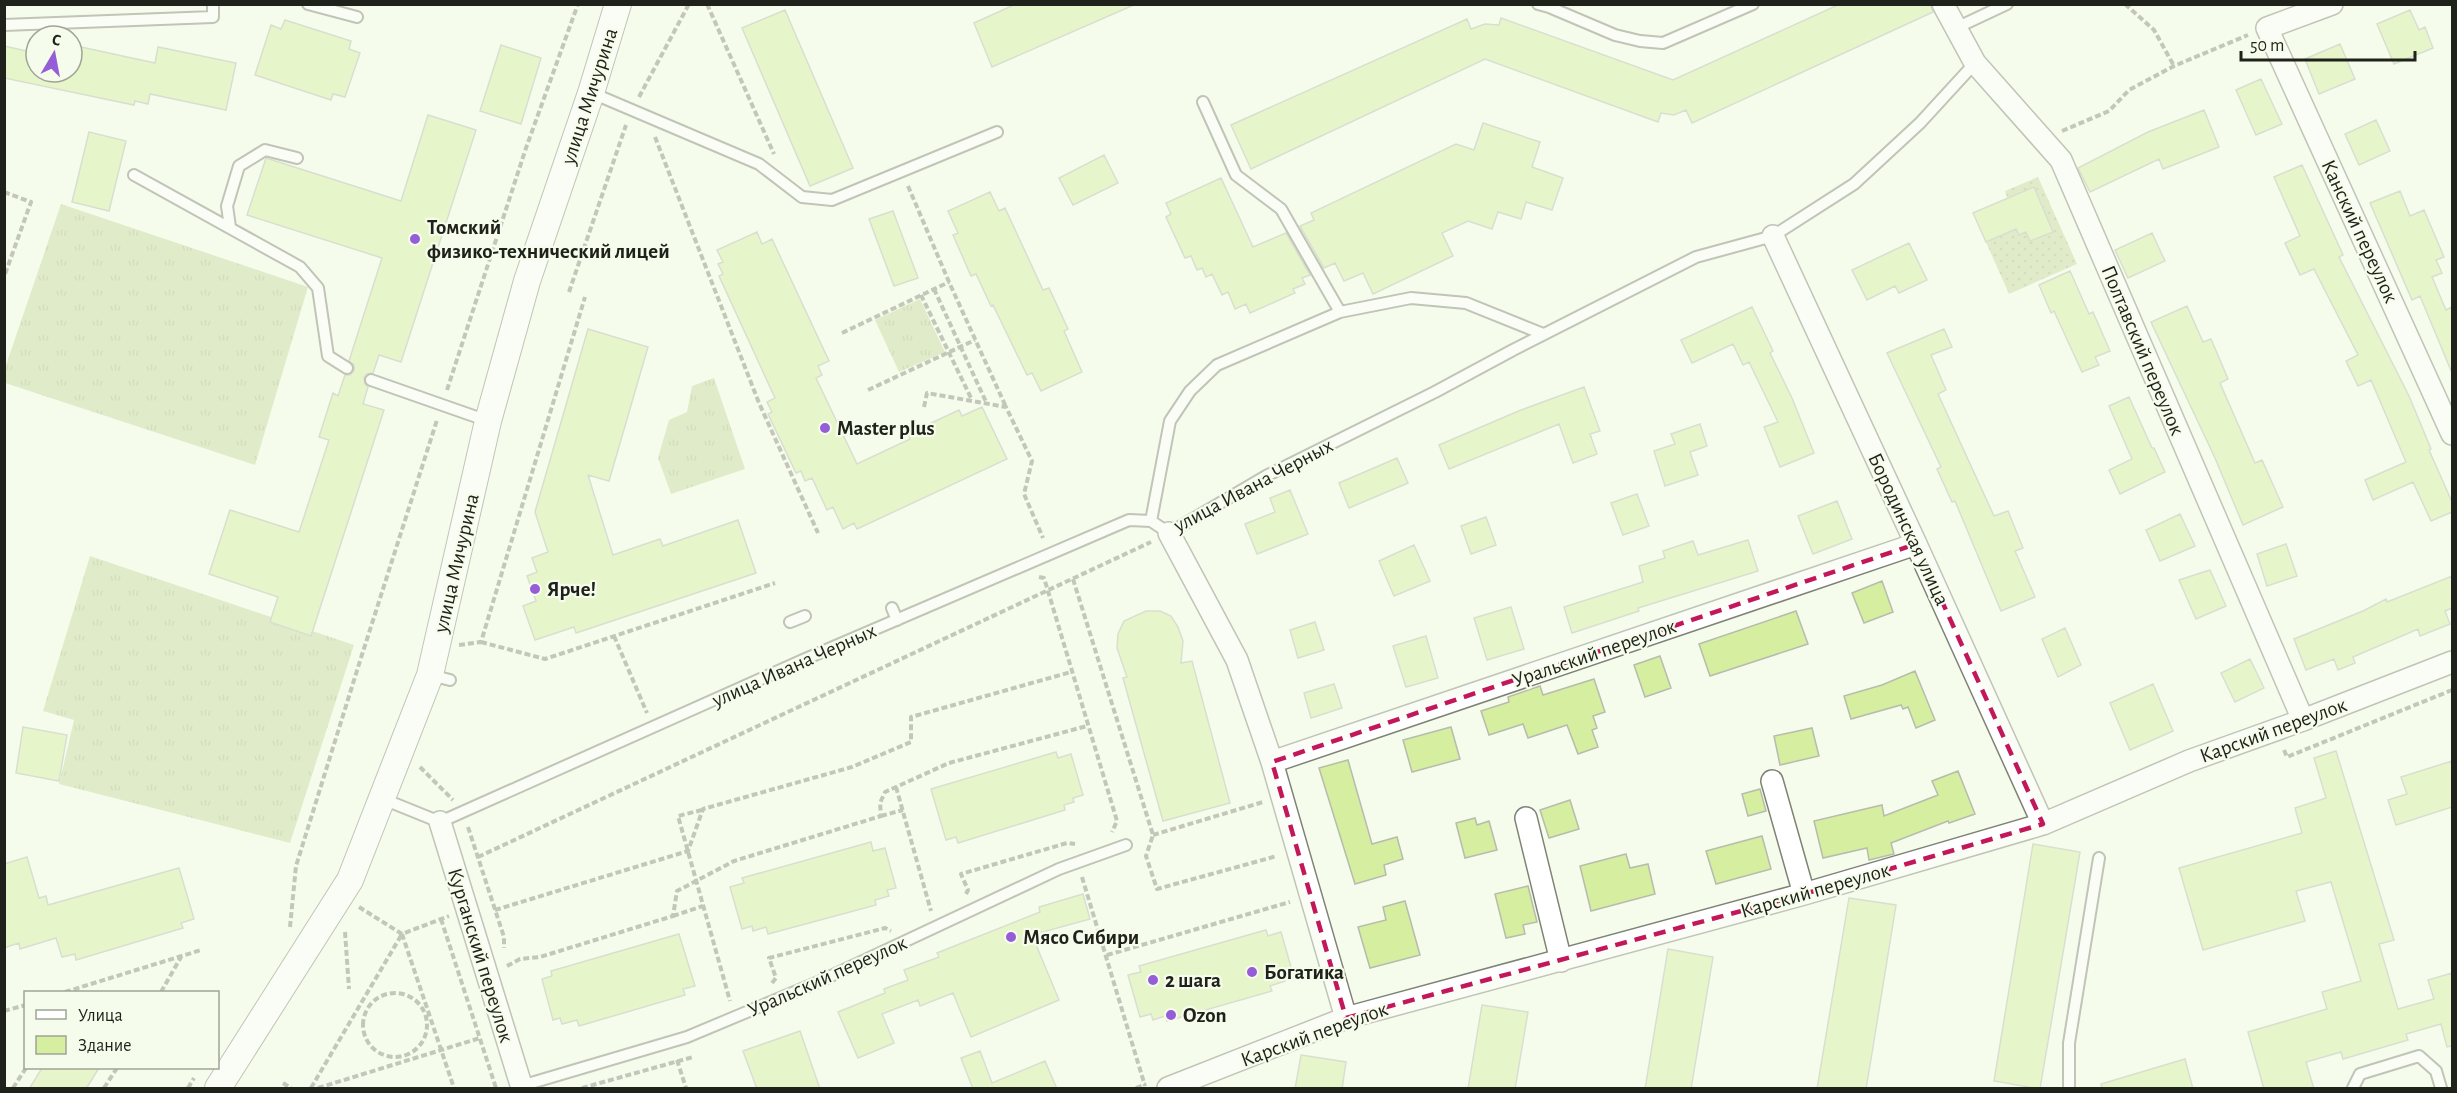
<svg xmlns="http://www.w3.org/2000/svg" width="2457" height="1093" viewBox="0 0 2457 1093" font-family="'Alegreya Sans',sans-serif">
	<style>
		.grass { fill: url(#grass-tufts) }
		.garden { fill: url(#garden-dots) }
		.building { fill: #d5ee9f; stroke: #b7bcae; stroke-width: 1.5 }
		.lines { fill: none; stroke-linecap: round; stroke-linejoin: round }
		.service-casing { stroke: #7e8375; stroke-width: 14 }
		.minor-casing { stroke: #7e8375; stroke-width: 24 }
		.tertiary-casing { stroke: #7e8375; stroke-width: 28 }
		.path { stroke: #84887d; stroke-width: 4; stroke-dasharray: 6 3; stroke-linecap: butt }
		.service { stroke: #fff; stroke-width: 10 }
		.minor { stroke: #fff; stroke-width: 21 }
		.tertiary { stroke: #fff; stroke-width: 26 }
		.marked { fill: none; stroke: #c2185b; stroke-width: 4.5; stroke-dasharray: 12 8; stroke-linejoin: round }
		.poi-dot { fill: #955ed7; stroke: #f6fcec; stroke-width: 2 }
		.labels { text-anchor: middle; stroke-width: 4.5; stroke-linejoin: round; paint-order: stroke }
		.street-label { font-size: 21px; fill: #1f211b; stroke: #f6fcec }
		.poi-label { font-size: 21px; font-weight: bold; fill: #1f211b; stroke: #f6fcec; text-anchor: start }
	</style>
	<defs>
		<pattern id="grass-tufts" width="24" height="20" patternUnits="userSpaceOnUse" patternTransform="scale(1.5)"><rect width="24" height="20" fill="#c6d99d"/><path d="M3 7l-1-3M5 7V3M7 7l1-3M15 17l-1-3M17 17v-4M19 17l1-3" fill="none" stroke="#aaba87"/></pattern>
		<pattern id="garden-dots" width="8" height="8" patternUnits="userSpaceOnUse" patternTransform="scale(1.5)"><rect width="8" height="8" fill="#c6d99d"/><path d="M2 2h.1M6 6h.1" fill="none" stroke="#aaba87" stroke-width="1.8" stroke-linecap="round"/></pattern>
	</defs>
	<rect width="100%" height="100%" fill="#f6fcec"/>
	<path class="grass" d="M 61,204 L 308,287 L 255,465 L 5,383 L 5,368 Z
		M 920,299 L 945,352 L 899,372 L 875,320 Z
		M 714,378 L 745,469 L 671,494 L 658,458 L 669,420 L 687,412 L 692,386 Z
		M 90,556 L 354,645 L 290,843 L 59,784 L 74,720 L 43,711 Z"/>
	<path class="garden" d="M 2038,177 L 2077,264 L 2009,294 L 1973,213 L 2007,198 L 2005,191 Z"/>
	<path class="building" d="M 1016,4 L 1136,4 L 992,67 L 974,23 Z
		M 1840,4 L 1930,4 L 1933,12 L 1692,123 L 1686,110 L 1674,115 L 1661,113 L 1658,122 L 1485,59 L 1251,169 L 1231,125 L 1467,19 L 1471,29 L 1485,24 L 1499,25 L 1501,18 L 1673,80 Z
		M 785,10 L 853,168 L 810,186 L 742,28 Z
		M 2410,10 L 2419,30 L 2425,27 L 2433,48 L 2394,64 L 2377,24 Z
		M 285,20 L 351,41 L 349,49 L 360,53 L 345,97 L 333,94 L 331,100 L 255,75 L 271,25 L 281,29 Z
		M 2340,44 L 2355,79 L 2319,94 L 2305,59 Z
		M 72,45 L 155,63 L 158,47 L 236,63 L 226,110 L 150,94 L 148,104 L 135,101 L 134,105 L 4,78 L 4,46 L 36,53 L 36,72 L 72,72 Z
		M 501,45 L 541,58 L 521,124 L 480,111 Z
		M 2261,79 L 2282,124 L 2256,135 L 2236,90 Z
		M 2204,110 L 2219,147 L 2163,169 L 2159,159 L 2090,192 L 2078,168 L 2148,132 Z
		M 428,115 L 476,130 L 401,362 L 379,355 L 373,373 L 367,374 L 364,378 L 365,384 L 368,387 L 363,404 L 384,410 L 311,636 L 270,622 L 278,597 L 209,574 L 230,510 L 299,532 L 329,440 L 319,437 L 333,393 L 338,396 L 345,375 L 350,375 L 354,371 L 354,365 L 349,361 L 382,258 L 247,215 L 266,158 L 401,201 Z
		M 2376,120 L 2390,151 L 2359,165 L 2345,134 Z
		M 1483,123 L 1540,142 L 1532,167 L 1563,178 L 1552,210 L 1526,202 L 1521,219 L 1498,212 L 1492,229 L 1468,221 L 1442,233 L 1453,256 L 1373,294 L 1363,273 L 1344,281 L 1335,263 L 1324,268 L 1300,226 L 1314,220 L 1311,213 L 1456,144 L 1474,150 Z
		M 89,132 L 126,141 L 109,211 L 72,202 Z
		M 1104,155 L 1118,183 L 1073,205 L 1059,178 Z
		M 2302,165 L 2343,255 L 2339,257 L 2409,396 L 2431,449 L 2429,450 L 2452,502 L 2452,512 L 2431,521 L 2413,482 L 2373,500 L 2365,480 L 2406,462 L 2371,380 L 2358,386 L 2346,361 L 2358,355 L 2314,269 L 2300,275 L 2285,243 L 2300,236 L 2274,177 Z
		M 1221,178 L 1253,247 L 1286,233 L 1310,275 L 1302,278 L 1305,284 L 1293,289 L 1295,293 L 1250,313 L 1246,304 L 1235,309 L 1228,292 L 1222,295 L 1212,274 L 1206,277 L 1202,268 L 1197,270 L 1191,256 L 1185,258 L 1166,217 L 1171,214 L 1166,203 Z
		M 2034,187 L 2053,232 L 2030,241 L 2026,232 L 2019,235 L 2016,229 L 1986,242 L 1973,213 Z
		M 2400,191 L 2410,216 L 2424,210 L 2444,257 L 2436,260 L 2442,273 L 2432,277 L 2446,310 L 2452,307 L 2452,373 L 2420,296 L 2412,300 L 2370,203 Z
		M 990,192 L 999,211 L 1005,208 L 1043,290 L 1049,288 L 1068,329 L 1064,331 L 1082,372 L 1041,391 L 1032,373 L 1027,375 L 993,305 L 991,306 L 976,274 L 971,276 L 953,235 L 958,233 L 948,211 Z
		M 893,211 L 918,278 L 894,286 L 869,219 Z
		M 757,232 L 762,244 L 772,239 L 829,361 L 818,366 L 822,375 L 816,378 L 857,464 L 910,439 L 908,434 L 959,410 L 962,416 L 982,407 L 1007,459 L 857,529 L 854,523 L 843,529 L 833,507 L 827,510 L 812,478 L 805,481 L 801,471 L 796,473 L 768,414 L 772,412 L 767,402 L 775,398 L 719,276 L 723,274 L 718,264 L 723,262 L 717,250 Z
		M 2152,233 L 2165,261 L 2128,278 L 2115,250 Z
		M 1909,243 L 1927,280 L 1899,293 L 1895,286 L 1867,300 L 1852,270 Z
		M 2070,271 L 2089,314 L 2093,312 L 2110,351 L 2095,357 L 2099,365 L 2082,372 L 2054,311 L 2051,313 L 2039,285 Z
		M 2187,306 L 2203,342 L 2211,339 L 2228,379 L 2220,383 L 2255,463 L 2262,460 L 2283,507 L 2243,525 L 2215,458 L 2151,322 Z
		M 1752,307 L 1773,351 L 1770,353 L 1792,398 L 1814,453 L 1780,467 L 1764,427 L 1778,422 L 1749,362 L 1743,365 L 1733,344 L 1692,363 L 1681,340 Z
		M 588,329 L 648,347 L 609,481 L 588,475 L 613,555 L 660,539 L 663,546 L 738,520 L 756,573 L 576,633 L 574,627 L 535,640 L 523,606 L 536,601 L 527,576 L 537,572 L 532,558 L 548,552 L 535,512 Z
		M 1944,329 L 1952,347 L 1931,355 L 1946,390 L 1938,394 L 1994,516 L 2008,511 L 2023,548 L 2015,551 L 2035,597 L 2001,611 L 1955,501 L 1952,502 L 1937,469 L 1941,467 L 1887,353 Z
		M 1584,387 L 1600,431 L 1590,434 L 1597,454 L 1573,463 L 1559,424 L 1449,469 L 1439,445 L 1521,410 Z
		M 2129,397 L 2152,448 L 2154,448 L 2165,472 L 2120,494 L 2109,470 L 2132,459 L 2109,406 Z
		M 1700,424 L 1707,446 L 1690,452 L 1698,475 L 1665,486 L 1654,451 L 1675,444 L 1671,434 Z
		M 1397,458 L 1408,483 L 1349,508 L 1339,483 Z
		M 1290,490 L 1308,534 L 1257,554 L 1245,524 L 1275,512 L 1270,498 Z
		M 1637,494 L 1649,526 L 1623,535 L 1611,503 Z
		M 1837,501 L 1852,539 L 1813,554 L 1798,516 Z
		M 2180,514 L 2195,546 L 2160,561 L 2146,530 Z
		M 1486,517 L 1496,545 L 1471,554 L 1461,526 Z
		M 1748,540 L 1758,571 L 1638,608 L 1639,611 L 1572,633 L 1564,607 L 1643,582 L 1639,566 L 1665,558 L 1663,551 L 1693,541 L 1698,555 Z
		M 2286,544 L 2297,576 L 2267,586 L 2257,554 Z
		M 1414,545 L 1430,581 L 1394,596 L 1379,561 Z
		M 2210,570 L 2226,606 L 2196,619 L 2179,580 Z
		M 2452,576 L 2452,608 L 2445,611 L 2450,624 L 2420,636 L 2418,629 L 2353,657 L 2355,663 L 2338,670 L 2334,659 L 2306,670 L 2294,639 L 2363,611 L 2386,599 L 2387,602 Z
		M 1882,581 L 1893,612 L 1864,623 L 1852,593 Z
		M 1511,607 L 1524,649 L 1487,660 L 1474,618 Z
		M 1146,611 L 1160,611 L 1171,616 L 1178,627 L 1183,641 L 1181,663 L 1192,661 L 1230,803 L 1163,821 L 1123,678 L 1127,677 L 1117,648 L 1118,634 L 1124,621 Z
		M 1796,611 L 1808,644 L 1710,676 L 1699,644 Z
		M 1315,622 L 1324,650 L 1298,658 L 1290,630 Z
		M 2065,628 L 2081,665 L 2058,677 L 2042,639 Z
		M 1426,636 L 1438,678 L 1406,687 L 1393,646 Z
		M 1660,656 L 1671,688 L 1645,697 L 1634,665 Z
		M 2250,659 L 2264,688 L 2235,702 L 2221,673 Z
		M 1915,671 L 1935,720 L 1916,728 L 1908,707 L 1903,709 L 1901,705 L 1851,719 L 1844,696 L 1882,685 Z
		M 1594,679 L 1605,712 L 1593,716 L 1597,728 L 1592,730 L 1598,747 L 1578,754 L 1567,725 L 1528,738 L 1523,724 L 1489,735 L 1481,711 L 1509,702 L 1508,697 L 1540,686 L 1543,695 Z
		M 1334,684 L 1342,708 L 1311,718 L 1304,693 Z
		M 2153,684 L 2173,731 L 2130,750 L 2110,703 Z
		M 23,727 L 67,735 L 59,781 L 16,773 Z
		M 1451,727 L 1460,759 L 1412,772 L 1403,740 Z
		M 1812,728 L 1819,756 L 1780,765 L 1774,736 Z
		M 2336,751 L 2394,940 L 2379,944 L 2398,1009 L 2434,999 L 2428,980 L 2452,973 L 2452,1046 L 2447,1047 L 2441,1024 L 2406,1034 L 2408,1040 L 2343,1059 L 2341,1052 L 2306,1062 L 2314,1089 L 2264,1089 L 2248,1032 L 2327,1009 L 2322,992 L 2361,981 L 2331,882 L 2296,891 L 2305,921 L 2203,950 L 2179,868 L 2302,833 L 2295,808 L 2326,798 L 2314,758 Z
		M 1056,752 L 1058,758 L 1071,754 L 1083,795 L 1073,798 L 1074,802 L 1064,805 L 1065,810 L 958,843 L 956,837 L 946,840 L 931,789 Z
		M 1348,760 L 1372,844 L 1397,837 L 1403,859 L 1384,865 L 1386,875 L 1355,884 L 1319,768 Z
		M 2452,761 L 2452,807 L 2396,825 L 2388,800 L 2407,794 L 2401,777 Z
		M 1958,771 L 1975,814 L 1949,823 L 1948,821 L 1891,843 L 1894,854 L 1869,860 L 1867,848 L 1823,858 L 1814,821 L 1882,805 L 1884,816 L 1938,795 L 1932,781 Z
		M 1760,789 L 1766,811 L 1748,816 L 1742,794 Z
		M 1570,800 L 1579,829 L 1549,838 L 1540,810 Z
		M 1475,818 L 1477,825 L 1489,821 L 1497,850 L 1465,858 L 1456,823 Z
		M 1762,836 L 1771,869 L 1716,884 L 1706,851 Z
		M 871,842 L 873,851 L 885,848 L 896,888 L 887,890 L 889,896 L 875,900 L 876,905 L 768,934 L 766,927 L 753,931 L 752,926 L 742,929 L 730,887 L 744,883 L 742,878 Z
		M 2033,844 L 2080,852 L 2040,1089 L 1994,1081 Z
		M 1626,854 L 1630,868 L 1648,864 L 1655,894 L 1591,911 L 1580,866 Z
		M 27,857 L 39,898 L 46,896 L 48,905 L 179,868 L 194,919 L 181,923 L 183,928 L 76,960 L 75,954 L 62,957 L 56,938 L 20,949 L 19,943 L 4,948 L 4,864 Z
		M 1528,886 L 1537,922 L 1523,925 L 1525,934 L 1506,938 L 1495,894 Z
		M 1083,894 L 1090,919 L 1032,935 L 1059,1000 L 971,1037 L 953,993 L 920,1006 L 918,1000 L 882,1014 L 894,1043 L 858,1058 L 838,1012 L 885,993 L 884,989 L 908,980 L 904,970 L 939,957 L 937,953 L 1040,912 L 1039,907 Z
		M 1849,898 L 1896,905 L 1873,1047 L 1866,1089 L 1817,1089 Z
		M 1405,901 L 1420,955 L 1370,968 L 1358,927 L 1386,920 L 1383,907 Z
		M 1266,930 L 1268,936 L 1281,932 L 1293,974 L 1283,977 L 1285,981 L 1270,986 L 1272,991 L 1167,1021 L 1165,1016 L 1153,1020 L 1151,1014 L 1140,1017 L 1128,975 L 1141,972 L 1139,966 Z
		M 679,934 L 695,986 L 683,989 L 685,995 L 579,1026 L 577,1020 L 562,1024 L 560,1018 L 553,1020 L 542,979 L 552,976 L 551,971 Z
		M 1668,949 L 1713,957 L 1691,1089 L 1645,1089 Z
		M 1482,1005 L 1528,1012 L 1515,1089 L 1468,1089 Z
		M 800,1031 L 820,1089 L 757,1089 L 743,1051 Z
		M 980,1051 L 992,1083 L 1045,1061 L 1057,1089 L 973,1089 L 961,1058 Z
		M 1301,1055 L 1346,1062 L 1342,1089 L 1295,1089 Z
		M 2185,1059 L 2193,1089 L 2102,1089 L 2101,1084 Z
		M 42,1068 L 99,1068 L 86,1089 L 29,1089 Z"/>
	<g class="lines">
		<defs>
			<path id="service" d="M 308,4 L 357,17
				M 1538,4 L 1549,7 L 1615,35 L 1640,41 L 1663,43 L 1753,4
				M 4,25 L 213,17 L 213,4
				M 1956,28 L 2007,4
				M 592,93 L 759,164 L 802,197 L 832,200 L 997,132
				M 1203,102 L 1236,175 L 1281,209 L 1340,312 L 1411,298 L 1466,303 L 1543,334
				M 134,175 L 300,267 L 318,288 L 328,356 L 347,368
				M 230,227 L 227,206 L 239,166 L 265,150 L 297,158
				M 371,380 L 488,421
				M 1151,521 L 1170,421 L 1190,391 L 1217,365 L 1340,312
				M 892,608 L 897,620
				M 790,622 L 805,616
				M 430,675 L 450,680
				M 383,799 L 440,822 L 803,660 L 1129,520 L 1151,521 L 1169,533 L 1266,476 L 1435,392 L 1513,350 L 1696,257 L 1773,236 L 1854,184 L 1920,123 L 1975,63
				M 521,1086 L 687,1037 L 816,983 L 1059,869 L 1126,845
				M 2069,1088 L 2069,1043 L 2099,858
				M 2353,1088 L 2360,1074 L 2419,1056 L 2436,1071 L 2441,1088"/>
			<path id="minor" d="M 1943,4 L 1975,63 L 2061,160 L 2303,720
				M 2332,4 L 2267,28 L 2452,434
				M 1773,236 L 1916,544 L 2043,824
				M 1169,533 L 1237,660 L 1272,762 L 1346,1018
				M 1272,762 L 1916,544
				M 1772,781 L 1804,894
				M 1526,818 L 1561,961
				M 440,822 L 522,1088
				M 1168,1088 L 1346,1018 L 1804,894 L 2043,824 L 2189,761 L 2303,720 L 2452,662"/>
			<path id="tertiary" d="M 218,1088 L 350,880 L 430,675 L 488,421 L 527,281 L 591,93 L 618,4"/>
		</defs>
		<use href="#service" class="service-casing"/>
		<use href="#minor" class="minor-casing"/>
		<use href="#tertiary" class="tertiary-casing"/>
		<path class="path" d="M 707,4 L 774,154
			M 2125,4 L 2154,30 L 2174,66
			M 639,97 L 689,4
			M 2062,131 L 2109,111 L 2129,90 L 2174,66 L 2248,35
			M 655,137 L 759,403 L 818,533
			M 908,186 L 949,282 L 1006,407
			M 4,192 L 31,202 L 4,277
			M 934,289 L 987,404
			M 569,292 L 626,125
			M 921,295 L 972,400
			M 842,333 L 949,282
			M 447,390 L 526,148 L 578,4
			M 868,390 L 975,340
			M 924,407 L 927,393 L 1006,407 L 1032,461 L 1024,494 L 1043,538
			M 1039,577 L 1044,578 L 1048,591 L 1117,821 L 1112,832
			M 1073,579 L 1153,835 L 1146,856 L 1157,889 L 1277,856
			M 614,636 L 647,713
			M 481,642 L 545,659 L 775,583
			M 459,645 L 481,642 L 585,297
			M 2284,750 L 2287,757 L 2452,690
			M 420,767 L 453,800
			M 896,787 L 931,911
			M 702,810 L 678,816 L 730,1001
			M 881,816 L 903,810
			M 468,827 L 504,937 L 504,948
			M 1153,835 L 1263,802
			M 478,857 L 1151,542
			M 1082,877 L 1145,1086
			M 966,894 L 968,890 L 961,874 L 1067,843 L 1075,844
			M 359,907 L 402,934 L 449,916
			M 495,910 L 688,851 L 703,809 L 852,767 L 911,742 L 911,717 L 1071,672
			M 673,916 L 703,906
			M 441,919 L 496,1088
			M 290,927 L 296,866 L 360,661 L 437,420
			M 345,932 L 349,989
			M 402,934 L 454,1088
			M 1107,955 L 1290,902
			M 507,966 L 520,959 L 540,957 L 673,916 L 677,891 L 734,861 L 881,816 L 880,803 L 885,792 L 949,763 L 1087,726
			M 772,983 L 776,978 L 769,958 L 885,928 L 891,931
			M 65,992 L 201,950
			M 161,992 L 181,957
			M363 1025a32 32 0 1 1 64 0a32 32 0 1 1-64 0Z
			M 4,1011 L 26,1005
			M 677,1060 L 686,1088
			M 283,1083 L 291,1088
			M 13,1088 L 26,1068
			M 104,1088 L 117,1068
			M 188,1088 L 194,1078
			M 311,1088 L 402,934
			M 318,1088 L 480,1038
			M 582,1088 L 693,1057
			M 1136,1088 L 1146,1084"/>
		<use href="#service" class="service"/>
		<use href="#minor" class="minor"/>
		<use href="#tertiary" class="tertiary"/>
	</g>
	<path d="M0 0H2457V1093H0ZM 1916,544 L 2043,824 L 1804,894 L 1346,1018 L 1272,762 Z" fill="#f6fcec" fill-opacity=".55" fill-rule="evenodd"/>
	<path class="marked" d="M 1916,544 L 2043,824 L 1804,894 L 1346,1018 L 1272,762 Z"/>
	<g class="poi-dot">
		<circle cx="415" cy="239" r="6"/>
		<circle cx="825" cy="428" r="6"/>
		<circle cx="535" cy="589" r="6"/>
		<circle cx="1011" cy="937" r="6"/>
		<circle cx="1252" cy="972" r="6"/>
		<circle cx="1153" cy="980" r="6"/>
		<circle cx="1171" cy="1015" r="6"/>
	</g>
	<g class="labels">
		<g class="street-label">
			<text transform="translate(589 96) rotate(-72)" y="7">улица Мичурина</text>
			<text transform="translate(2360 231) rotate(65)" y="7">Канский переулок</text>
			<text transform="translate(2143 350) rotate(67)" y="7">Полтавский переулок</text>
			<text transform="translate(1253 485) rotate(-28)" y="7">улица Ивана Черных</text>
			<text transform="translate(1909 529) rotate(65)" y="7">Бородинская улица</text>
			<text transform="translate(456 563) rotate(-77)" y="7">улица Мичурина</text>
			<text transform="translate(1594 653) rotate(-19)" y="7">Уральский переулок</text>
			<text transform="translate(794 665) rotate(-24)" y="7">улица Ивана Черных</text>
			<text transform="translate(2273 730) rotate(-20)" y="7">Карский переулок</text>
			<text transform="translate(1815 890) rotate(-16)" y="7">Карский переулок</text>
			<text transform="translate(481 955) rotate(73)" y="7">Курганский переулок</text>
			<text transform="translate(827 976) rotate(-24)" y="7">Уральский переулок</text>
			<text transform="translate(1314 1034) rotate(-20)" y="7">Карский переулок</text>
		</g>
		<g class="poi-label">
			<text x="427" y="234">Томский<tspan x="427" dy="24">физико-технический лицей</tspan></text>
			<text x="837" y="435">Master plus</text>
			<text x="547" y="596">Ярче!</text>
			<text x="1023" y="944">Мясо Сибири</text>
			<text x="1264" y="979">Богатика</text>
			<text x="1165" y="987">2 шага</text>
			<text x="1183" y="1022">Ozon</text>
		</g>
	</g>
	<rect width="2457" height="1093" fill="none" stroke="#1f211b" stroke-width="12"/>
	<rect x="24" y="991" width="195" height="78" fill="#f6fcec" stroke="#a0a498" stroke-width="1.5"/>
	<rect x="36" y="1010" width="30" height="9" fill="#ffffff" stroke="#a0a498" stroke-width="1.5"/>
	<text x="78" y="1021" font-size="18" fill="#1f211b">Улица</text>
	<rect x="36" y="1036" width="30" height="18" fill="#d5ee9f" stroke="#a0a498" stroke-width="1.5"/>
	<text x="78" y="1051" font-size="18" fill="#1f211b">Здание</text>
	<g transform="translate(54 54) rotate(10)"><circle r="28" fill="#f6fcec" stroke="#a0a498" stroke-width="1.5"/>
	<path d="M0-4.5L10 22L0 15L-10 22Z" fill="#955ed7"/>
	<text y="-9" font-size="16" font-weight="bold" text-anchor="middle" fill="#1f211b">С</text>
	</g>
	<path d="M2241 51v9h174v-9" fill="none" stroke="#1f211b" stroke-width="3"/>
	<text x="2250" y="51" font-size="18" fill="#1f211b" stroke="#f6fcec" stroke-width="4.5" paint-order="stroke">50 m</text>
</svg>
